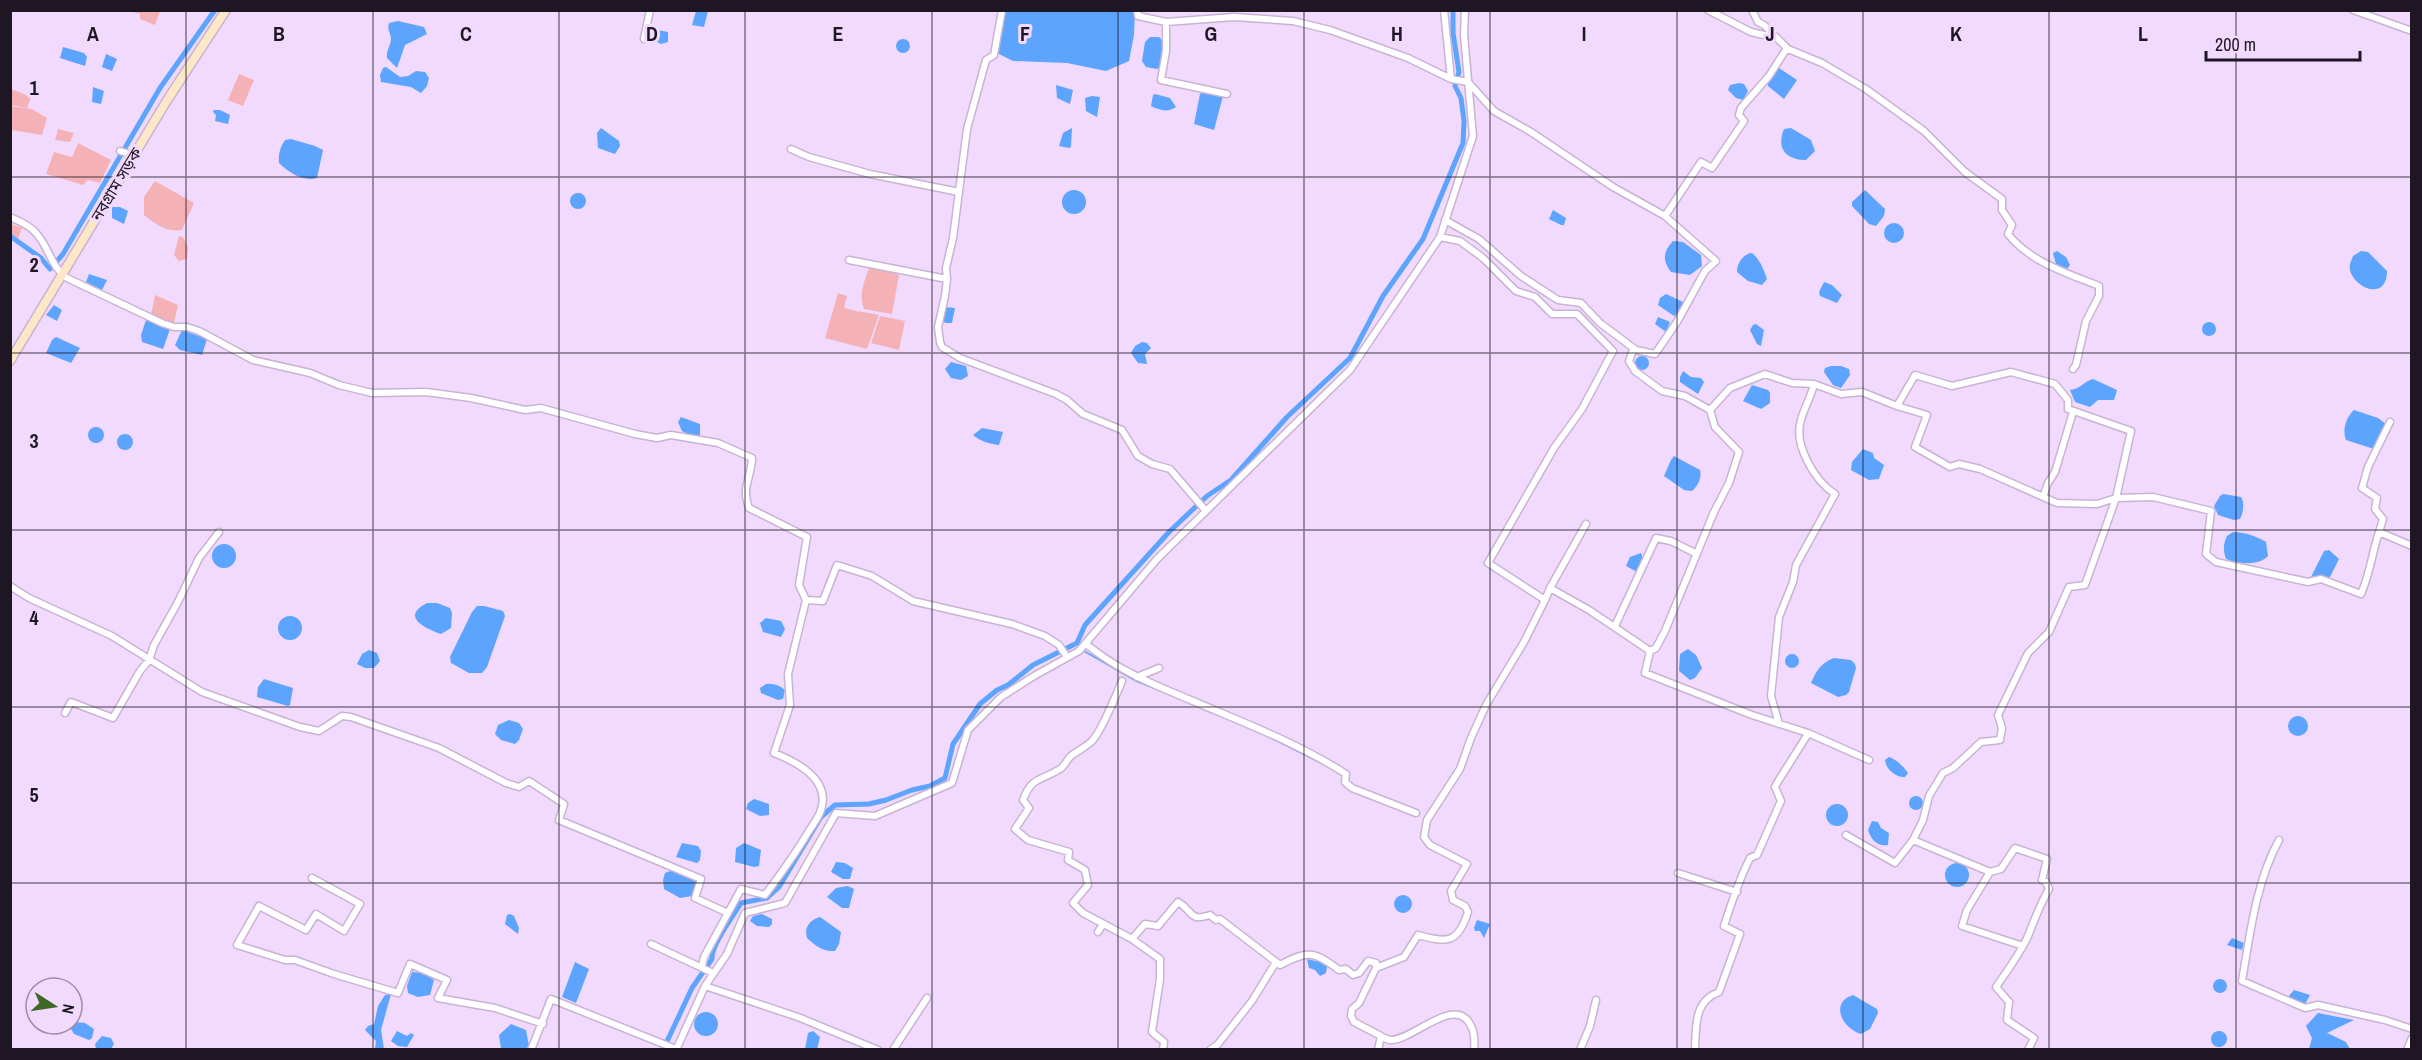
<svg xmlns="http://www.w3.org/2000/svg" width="2422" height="1060" viewBox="0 0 2422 1060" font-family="'Archivo Narrow','Noto Sans Bengali',sans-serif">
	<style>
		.green { fill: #f5b2b6 }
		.water { fill: #5ca4fd }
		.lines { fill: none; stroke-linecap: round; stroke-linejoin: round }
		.stream { stroke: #5ca4fd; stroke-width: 1.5 }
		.canal { stroke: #5ca4fd; stroke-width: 5 }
		.minor-casing { stroke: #c9b3d4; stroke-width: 9 }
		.secondary-casing { stroke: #c9b3d4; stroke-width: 11 }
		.minor { stroke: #fff; stroke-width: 6 }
		.secondary { stroke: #fce7c6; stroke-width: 8 }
		.grid { fill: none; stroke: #1e1622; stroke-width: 1.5; stroke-opacity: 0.55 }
		.labels { text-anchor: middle; stroke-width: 6; stroke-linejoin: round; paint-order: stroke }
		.street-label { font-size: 16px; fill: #1e1622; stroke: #f1dafd }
		.grid-label { font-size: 20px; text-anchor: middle; font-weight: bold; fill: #1e1622; stroke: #f1dafd; stroke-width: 6; stroke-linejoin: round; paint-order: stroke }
	</style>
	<rect width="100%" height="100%" fill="#f1dafd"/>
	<path class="green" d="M 129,11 L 160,10 L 160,11 L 155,25 L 140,19 L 140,14 Z
		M 239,74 L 254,80 L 243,106 L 228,100 Z
		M 11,89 L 31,97 L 27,108 L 11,105 Z
		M 11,106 L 32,109 L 47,118 L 42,135 L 11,130 Z
		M 58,129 L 74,133 L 70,142 L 55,140 Z
		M 78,143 L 111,160 L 100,183 L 88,180 L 83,185 L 46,174 L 54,152 L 72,157 Z
		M 155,181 L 194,203 L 182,230 C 165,232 157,225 144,215 L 144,197 Z
		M 11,224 L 22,228 L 17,242 L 11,239 Z
		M 179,236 L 183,237 L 188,247 L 187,259 L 179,261 L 174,255 Z
		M 870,266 L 899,275 L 892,314 L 864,309 C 858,294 865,280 870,266 Z
		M 838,293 L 847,296 L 844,308 L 857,311 L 856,314 L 858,311 L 879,315 L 867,349 L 825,338 Z
		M 155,295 L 178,305 L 174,323 L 151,315 Z
		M 880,316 L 905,321 L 899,350 L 871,343 Z"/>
	<path class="water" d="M 696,11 L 708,11 L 704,27 L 692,25 Z
		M 1004,11 L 1135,11 L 1134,35 L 1129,61 L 1106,71 L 1067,63 L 1013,61 L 997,53 Z
		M 398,21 L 424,27 L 427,34 L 405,45 L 397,68 L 387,58 C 386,50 391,46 391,38 C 390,31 387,30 389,23 Z
		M 653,29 L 668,32 L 668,42 L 661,44 L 655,41 Z
		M 1150,37 L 1159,37 L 1163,41 L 1160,67 L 1157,69 L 1146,67 L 1142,61 L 1145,42 Z
		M896 46a7 7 0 1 1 14 0a7 7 0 1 1-14 0Z
		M 63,47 L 84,53 L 87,57 L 85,66 L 60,58 Z
		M 106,54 L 117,59 L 112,71 L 102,67 Z
		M 386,67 L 400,77 L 408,76 L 416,71 L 425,72 L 429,78 L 427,86 L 421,93 L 411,87 L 381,82 L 380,75 L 383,68 Z
		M 1779,68 L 1797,80 L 1784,99 L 1768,86 L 1768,83 Z
		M 1739,83 L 1744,84 L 1748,91 L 1743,100 L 1736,98 L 1728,90 L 1730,85 Z
		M 1056,85 L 1073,90 L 1070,104 L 1057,98 Z
		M 93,87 L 104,91 L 101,104 L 92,102 Z
		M 1205,91 L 1223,96 L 1214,130 L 1194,124 L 1200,94 Z
		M 1155,94 L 1170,98 L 1176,107 C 1168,113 1159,110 1151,106 L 1153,95 Z
		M 1092,96 L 1100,97 L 1097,117 L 1086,111 L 1085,98 Z
		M 214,110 L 220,110 L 230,115 L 228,124 L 215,121 L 216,115 L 213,112 Z
		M 601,128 L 619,141 L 620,146 L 615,154 L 598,148 L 597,133 Z
		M 1072,128 L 1071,147 L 1069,148 L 1059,146 L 1063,133 Z
		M 1791,128 L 1811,140 L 1815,151 L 1806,160 C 1786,160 1776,148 1784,129 Z
		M 291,139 L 315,146 L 323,150 L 317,178 C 303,182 288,172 279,163 C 278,155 280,147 285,140 Z
		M 1865,190 L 1885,209 L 1884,216 L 1876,226 L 1869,224 L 1852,206 L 1852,202 Z
		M1062 202a12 12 0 1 1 24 0a12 12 0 1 1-24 0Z
		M570 201a8 8 0 1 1 16 0a8 8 0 1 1-16 0Z
		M 112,207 L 120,207 L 128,211 L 124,224 L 112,218 Z
		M 1553,210 L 1566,218 L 1564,225 L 1561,225 L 1549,219 Z
		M1884 233a10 10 0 1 1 20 0a10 10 0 1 1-20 0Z
		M 1673,241 L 1683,242 L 1701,255 L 1702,266 L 1690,275 L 1671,272 C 1662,260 1663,252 1673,241 Z
		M 2057,251 L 2066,257 L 2070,265 L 2068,268 L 2063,270 L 2056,264 L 2053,253 Z
		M 2361,251 L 2368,252 L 2387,271 C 2387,302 2354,288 2350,270 C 2349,265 2351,261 2353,256 Z
		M 1752,253 C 1761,261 1763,268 1767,279 L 1762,285 L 1748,281 L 1737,272 C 1737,263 1743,254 1752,253 Z
		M 89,274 L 107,280 L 102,290 L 86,282 Z
		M 1824,282 L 1832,285 L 1842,295 L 1837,303 L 1820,296 L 1819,292 Z
		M 1666,294 L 1683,302 L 1678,314 L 1674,316 L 1658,305 L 1660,298 Z
		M 54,305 L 62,310 L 57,321 L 46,315 Z
		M 945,307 L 955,308 L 952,323 L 945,323 L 942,319 Z
		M 147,317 L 170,329 L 163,349 L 142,342 L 141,335 Z
		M 1658,317 L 1670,322 L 1666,332 L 1655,324 Z
		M2202 329a7 7 0 1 1 14 0a7 7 0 1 1-14 0Z
		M 1756,324 L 1764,330 L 1761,346 L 1757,344 L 1750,330 L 1753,325 Z
		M 182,330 L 207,339 L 202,355 L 180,350 L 175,345 Z
		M 56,337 L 80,348 L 71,363 L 46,353 L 52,340 Z
		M 1142,342 L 1147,343 L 1151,348 L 1145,354 L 1147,364 L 1138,363 L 1131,353 L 1135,346 Z
		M1635 363a7 7 0 1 1 14 0a7 7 0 1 1-14 0Z
		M 951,362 L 966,366 L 968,376 L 961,380 L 951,378 L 945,369 Z
		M 1831,366 L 1841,366 L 1849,369 L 1850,375 L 1841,388 L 1833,385 L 1824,372 L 1825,368 Z
		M 1683,371 L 1691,377 L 1701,378 L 1704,382 L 1698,394 L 1680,382 L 1680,377 Z
		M 2093,379 L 2117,390 L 2114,400 L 2098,400 L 2090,407 L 2075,402 L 2070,390 C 2081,389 2083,382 2093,379 Z
		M 1752,385 L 1768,390 L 1770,393 L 1770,403 L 1761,409 L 1743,401 Z
		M 2354,410 L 2378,418 L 2386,424 L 2374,449 L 2346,440 C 2342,430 2346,417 2354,410 Z
		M 681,417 L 700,424 L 700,437 L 696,439 L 682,431 L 678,422 Z
		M88 435a8 8 0 1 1 16 0a8 8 0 1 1-16 0Z
		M 982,428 L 1003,432 L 999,445 C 989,444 980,441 973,435 Z
		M117 442a8 8 0 1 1 16 0a8 8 0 1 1-16 0Z
		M 1863,449 L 1873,453 L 1874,458 L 1884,465 L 1879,479 L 1869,480 L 1851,470 L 1852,462 Z
		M 1674,456 L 1700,470 C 1702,478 1698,486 1692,491 L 1684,490 L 1664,476 L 1671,460 Z
		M 2223,494 L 2241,497 C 2245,503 2243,513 2240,519 L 2234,520 L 2218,515 L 2214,506 L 2220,496 Z
		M 2233,532 C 2244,532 2256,536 2266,542 L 2268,556 C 2259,566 2238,564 2226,559 C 2223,550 2223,545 2227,536 Z
		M212 556a12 12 0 1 1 24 0a12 12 0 1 1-24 0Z
		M 2329,550 L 2339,559 L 2330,577 L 2310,579 L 2324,551 Z
		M 1641,553 L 1643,559 L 1637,572 L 1626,566 L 1630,557 Z
		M 427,603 L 437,603 L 450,608 L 452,613 L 451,628 L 441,634 C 425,628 400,617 427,603 Z
		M 484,606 L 503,611 L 505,616 L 487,667 L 482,673 L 469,673 L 451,663 L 450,657 L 472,612 L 477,606 Z
		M278 628a12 12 0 1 1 24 0a12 12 0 1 1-24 0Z
		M 766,618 L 781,621 L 785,629 L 781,637 L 763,632 L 760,623 Z
		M 1688,649 L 1696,655 L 1702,668 L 1695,678 L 1690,680 L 1679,671 L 1680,654 Z
		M 369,650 L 377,653 L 380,661 L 374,668 L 365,668 L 357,664 L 362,654 Z
		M1785 661a7 7 0 1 1 14 0a7 7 0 1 1-14 0Z
		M 1834,658 L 1851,660 L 1855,664 L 1856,668 L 1849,692 L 1846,695 L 1838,697 L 1811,683 C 1816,671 1822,662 1834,658 Z
		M 264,679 L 293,688 L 290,705 L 288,706 L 257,697 L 258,687 Z
		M 766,684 C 773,683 779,685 785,690 L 783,699 L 778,700 L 761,693 L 760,688 Z
		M2288 726a10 10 0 1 1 20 0a10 10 0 1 1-20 0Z
		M 509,720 L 519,723 L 523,729 L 519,740 L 515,744 L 501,740 L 495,734 L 498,725 Z
		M 1889,757 C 1897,760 1903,766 1908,773 L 1905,777 C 1896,778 1886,769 1885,760 Z
		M1909 803a7 7 0 1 1 14 0a7 7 0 1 1-14 0Z
		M 754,799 L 769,804 L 769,815 L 760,816 L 746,809 L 748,803 Z
		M1826 815a11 11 0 1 1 22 0a11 11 0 1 1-22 0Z
		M 1872,821 L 1878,822 L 1881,828 L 1889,833 L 1888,845 C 1877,847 1871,839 1868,830 Z
		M 682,843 L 698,846 L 701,851 L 700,860 L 697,863 L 676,857 Z
		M 744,843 L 761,850 L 759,866 L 754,867 L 735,862 L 736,848 Z
		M 836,862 L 845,863 L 853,868 L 850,879 L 843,879 L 831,872 Z
		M1945 875a12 12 0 1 1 24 0a12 12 0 1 1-24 0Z
		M 673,870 L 696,880 L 698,884 L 692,896 L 680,898 L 664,889 L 663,880 L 665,873 Z
		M 848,886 L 854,889 L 849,908 L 842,908 L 827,897 L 836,888 Z
		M1394 904a9 9 0 1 1 18 0a9 9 0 1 1-18 0Z
		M 510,914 L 514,916 L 519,928 L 518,934 L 505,924 L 507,915 Z
		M 762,914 L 772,919 L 772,924 L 769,927 L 757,926 L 750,921 L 753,916 Z
		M 820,917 L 841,932 L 839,944 L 835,951 C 823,952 816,946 807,938 C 804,928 809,920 820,917 Z
		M 1477,920 L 1490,924 L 1484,938 L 1480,931 L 1475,931 L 1474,928 Z
		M 2232,938 L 2244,943 L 2242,950 L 2227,945 Z
		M 1307,959 L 1324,963 L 1327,966 L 1326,973 L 1320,976 L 1315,970 L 1309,968 Z
		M 575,962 L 589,969 L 576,1003 L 562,997 Z
		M 412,972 L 423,973 L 434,980 L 430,995 L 418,997 L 408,993 L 407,986 Z
		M2213 986a7 7 0 1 1 14 0a7 7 0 1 1-14 0Z
		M 2294,990 L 2310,995 L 2305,1004 L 2288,997 Z
		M 391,994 L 381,1030 L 384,1049 L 375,1049 L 376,1041 L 365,1030 L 368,1026 L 374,1024 L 378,1006 L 385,995 Z
		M 1853,995 L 1877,1009 L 1878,1013 L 1870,1029 L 1861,1034 C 1841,1028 1830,1002 1853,995 Z
		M694 1024a12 12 0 1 1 24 0a12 12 0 1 1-24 0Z
		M 2318,1013 L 2354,1020 L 2327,1033 L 2346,1042 L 2350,1049 L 2309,1049 L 2312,1038 L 2306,1026 Z
		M 73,1022 L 85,1023 L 94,1029 L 92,1038 L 89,1040 L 74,1034 L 71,1029 Z
		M 511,1024 L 526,1030 L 529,1046 L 525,1049 L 501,1049 L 499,1035 Z
		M 397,1031 L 407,1036 L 411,1033 L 414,1035 L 407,1047 L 398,1046 L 391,1041 Z
		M 813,1031 L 820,1037 L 817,1049 L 805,1049 L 808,1033 Z
		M2211 1039a8 8 0 1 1 16 0a8 8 0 1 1-16 0Z
		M 102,1036 L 111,1038 L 114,1044 L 111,1049 L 96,1049 L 95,1044 Z"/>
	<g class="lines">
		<path class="stream" d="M 1077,643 L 1081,646
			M 1084,651 L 1136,681 L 1208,710
			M 1218,714 L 1243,725
			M 1267,736 L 1317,761"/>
		<path class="canal" d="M 10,236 L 41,258 L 50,269 L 63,254 L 160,88 L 215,10
			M 663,1050 L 692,988 L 712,959 C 711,945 734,915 741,903 L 767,898 L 779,887 L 821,817 L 835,805 L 869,804 L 886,800 L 912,790 L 930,786 L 945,778 L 953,744 L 980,704 L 997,690 L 1008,685 L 1033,665 L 1077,643 L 1085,625 L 1169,532 L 1207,496 L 1231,480 L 1287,417 L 1350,358 L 1383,296 L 1423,239 L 1463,143 L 1464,121 L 1461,98 L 1455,86 L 1459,72 L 1453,33 L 1453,10"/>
		<defs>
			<path id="minor" d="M 1002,10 L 994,55 L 986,60 L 967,129 L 953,238 L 946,268 L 947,279 L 945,296 L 938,327 L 940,342 L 942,347 L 960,358 L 1056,394 L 1067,400 L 1083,414 L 1122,430 L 1138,456 L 1152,464 L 1170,469 L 1206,511
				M 1137,10 L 1138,16 L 1166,22 L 1234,17 L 1293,21 L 1330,30 L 1408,58 L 1451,79 L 1468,82 L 1494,111 L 1531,132 L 1613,187 L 1665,216 L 1716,261 L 1705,271 L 1677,322 L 1655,354 L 1636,350
				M 1444,10 L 1451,79
				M 1708,10 L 1751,32 L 1777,38
				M 1752,10 L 1758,22 L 1764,25 L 1788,49 L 1822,63 L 1866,89 L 1924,131 L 1965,172 L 2002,199 L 2002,210 L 2012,225 L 2008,234 C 2030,262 2067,273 2099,286 L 2099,296 L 2086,321 L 2076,365 L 2073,369
				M 2353,10 L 2412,31
				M 1166,22 L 1166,51 L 1161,80 L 1227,94
				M 644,39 L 650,10
				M 791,149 L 809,157 L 870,174 L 959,192
				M 120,151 L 130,154 L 136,149
				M 1665,216 L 1701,162 L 1712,168 L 1744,121 L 1739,115 L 1741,108 L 1769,76 L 1787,48
				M 10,217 C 19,221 29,225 35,232 C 49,246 50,266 67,278 L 162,323 L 174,327 L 187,327 L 199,331 L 253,360 L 310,373 L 339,385 L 372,393 L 426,392 L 471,398 L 525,410 L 541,408 L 635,434 L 657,438 L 671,435 L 718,443 L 752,458 C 751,481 741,485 749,508 L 807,537 L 799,585 L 806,600 L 788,674 L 790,705 L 774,753 C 797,762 831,779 821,810 C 818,819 811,827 807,834 C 794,856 780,875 765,895 L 741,889 L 704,957 L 702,966
				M 1445,220 L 1479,239 L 1521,276 L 1558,300 L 1581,303 L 1600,323 L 1636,350 L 1633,350 L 1629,361 L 1635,371 L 1662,391 L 1685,396 L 1710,410 L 1730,388 L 1765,374 L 1792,383 L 1814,384 L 1841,394 L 1862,392 L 1897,406 L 1927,415 L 1915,447 L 1950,467 L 1959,464 L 1980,469 L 2057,503 L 2097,504 L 2116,498 L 2153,497 L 2211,511 L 2206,554 L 2216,562 L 2308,582 L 2321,579 L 2361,594 C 2370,574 2372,553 2379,532
				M 849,260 L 947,279
				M 1897,406 L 1915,375 L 1952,386 L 2011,372 L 2055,384 L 2068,400 L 2068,409 L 2131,431 L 2116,498 L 2085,585 L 2069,587 L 2049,632 L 2028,653 L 1998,715 L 2002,728 L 2000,740 L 1981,742 L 1953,768 L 1943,773 L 1929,796 L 1923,820 L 1913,840 L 1990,872 L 2001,869 L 2015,848 L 2047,859 L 2042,880 L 2046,882 L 2049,889 C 2040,904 2035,919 2028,936 C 2020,954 2007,971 1996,987 L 2009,1002 L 2007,1020 L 2034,1038 L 2028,1050
				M 2390,422 L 2368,467 L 2362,488 L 2377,498 L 2375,509 L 2383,519 L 2379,532 L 2412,546
				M 2043,497 L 2048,483 L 2055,472 L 2073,412
				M 10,586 L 29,598 L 112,636 L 202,692 L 300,727 L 319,731 L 342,716 L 351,717 L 439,748 L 506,783 L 519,787 L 529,781 L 564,804 L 559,820 L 701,879 L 695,898 L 728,913
				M 1550,588 L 1586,524
				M 806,600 L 823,601 L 837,565 L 872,576 L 913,601 L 1012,624 L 1045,636 L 1059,645 L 1067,657
				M 1545,600 L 1550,588 L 1589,610 L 1650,651 L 1645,673 L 1752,715 L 1808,733 L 1869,760
				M 1615,626 L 1656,538 L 1671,541 L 1697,554
				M 1086,644 C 1123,674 1158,686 1200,704 C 1250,725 1301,745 1346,774 L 1345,782 L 1352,788 L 1416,813
				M 1650,651 L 1656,648 L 1665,631 L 1714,512 L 1729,483 L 1739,452 L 1715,427 L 1710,410
				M 1137,677 L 1159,668
				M 1122,681 C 1116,695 1101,733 1091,742 C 1085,747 1078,751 1072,755 C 1067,759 1065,766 1060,769 C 1041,781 1032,776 1023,800 L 1029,808 L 1015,829 L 1028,840 L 1069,852 L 1068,860 L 1085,870 L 1088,885 L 1073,903 L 1083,913 L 1132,939 L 1145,924 L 1158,926 L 1178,902 C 1194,911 1188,922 1210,915 L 1216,920 L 1220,919 L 1280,965 C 1308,950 1314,951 1339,970 L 1346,969 L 1353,975 L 1359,973 L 1368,961 L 1376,963 L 1376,968
				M 65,713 L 71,702 L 113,718 L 140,671 L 149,660 L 154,645 L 178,602 L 199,558 L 219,532
				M 1779,724 L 1771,696 L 1779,617 L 1793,582 L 1796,565 L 1835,494 C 1815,481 1793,445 1801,420 C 1804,408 1811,397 1814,384
				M 1846,835 L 1895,863 L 1913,840
				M 2279,840 C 2256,882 2250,934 2242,981 L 2305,1008 L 2318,1005 L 2385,1020 L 2412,1029
				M 1990,872 L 1967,910 L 1962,926 L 2023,946
				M 1678,873 L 1737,892
				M 312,878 L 360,904 L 344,931 L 316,914 L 306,930 L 259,906 L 237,945 L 285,960 L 295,960 L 334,974 L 398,993 L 410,964 L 447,980 L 438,998 L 495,1008 L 543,1024
				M 1098,932 L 1103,924
				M 1132,939 L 1160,959 L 1160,979 L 1152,1032 L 1164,1042 L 1163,1050
				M 651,944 L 713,973
				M 705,986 L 798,1017 L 878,1050
				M 1381,1036 C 1381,1037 1389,1040 1390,1040 C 1413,1041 1456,993 1471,1026 C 1475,1034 1475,1041 1474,1050
				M 531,1050 L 551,999 L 676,1049
				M 676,1050 L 705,986 L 727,954 L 745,913 L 785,903 L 836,813 L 875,816 L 952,783 L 968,730 L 1001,697 L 1034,676 L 1079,651 L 1157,559 L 1350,370 L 1440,237 L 1473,136 L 1464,35 L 1465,10
				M 893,1050 L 927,998
				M 1210,1050 L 1218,1044 L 1252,1001 L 1276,962
				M 1378,1050 L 1381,1036 L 1354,1022 L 1351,1016 L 1352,1009 L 1359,1003 L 1376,968 L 1404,957 L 1418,935 C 1447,943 1458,944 1468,912 L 1465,906 L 1453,900 L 1451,891 L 1467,864 L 1430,845 L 1424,837 L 1427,820 L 1460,769 L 1471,738 L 1486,705 L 1524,642 L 1545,600 L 1488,563 L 1554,448 L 1582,409 L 1613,351 L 1577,314 L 1552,314 L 1535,297 L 1516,291 L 1483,258 L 1460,241 L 1440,237
				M 1580,1050 L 1590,1026 L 1596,1000
				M 1695,1050 C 1696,1026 1694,1001 1719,992 L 1740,934 L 1724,926 C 1731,904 1740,878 1750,858 L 1757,855 L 1781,801 L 1775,787 L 1777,783 L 1806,737
				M 2407,1050 L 2412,1038"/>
			<path id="secondary" d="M 10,361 L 166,102 L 226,10"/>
		</defs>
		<use href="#minor" class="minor-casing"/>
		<use href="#secondary" class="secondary-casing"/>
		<use href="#minor" class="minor"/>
		<use href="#secondary" class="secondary"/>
	</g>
	<path class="grid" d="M 186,10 L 186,1050M 373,10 L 373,1050M 559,10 L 559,1050M 745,10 L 745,1050M 932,10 L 932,1050M 1118,10 L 1118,1050M 1304,10 L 1304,1050M 1490,10 L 1490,1050M 1677,10 L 1677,1050M 1863,10 L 1863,1050M 2049,10 L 2049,1050M 2236,10 L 2236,1050M 10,177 L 2412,177M 10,353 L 2412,353M 10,530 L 2412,530M 10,707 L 2412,707M 10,883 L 2412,883"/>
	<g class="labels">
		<g class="street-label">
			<text transform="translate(116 184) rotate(-59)" y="6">নবগ্রাম সড়ক</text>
		</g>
	</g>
	<g class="grid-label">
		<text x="93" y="41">A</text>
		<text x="279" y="41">B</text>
		<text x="466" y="41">C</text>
		<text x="652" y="41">D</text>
		<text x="838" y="41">E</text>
		<text x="1025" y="41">F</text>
		<text x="1211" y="41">G</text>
		<text x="1397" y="41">H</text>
		<text x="1584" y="41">I</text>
		<text x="1770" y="41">J</text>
		<text x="1956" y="41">K</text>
		<text x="2143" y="41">L</text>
		<text x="34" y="95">1</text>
		<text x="34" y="272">2</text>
		<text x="34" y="448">3</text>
		<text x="34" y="625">4</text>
		<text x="34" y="802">5</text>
	</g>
	<rect width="2422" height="1060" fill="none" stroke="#1e1622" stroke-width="24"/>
	<g transform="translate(54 1006) rotate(102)"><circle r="28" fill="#f1dafd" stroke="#9d8ca5" stroke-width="1.5"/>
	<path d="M0-4.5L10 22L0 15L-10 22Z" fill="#3f6824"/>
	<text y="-9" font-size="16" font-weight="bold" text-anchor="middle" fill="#1e1622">N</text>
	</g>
	<path d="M2206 51v9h154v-9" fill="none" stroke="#1e1622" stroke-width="3"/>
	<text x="2215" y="51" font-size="18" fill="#1e1622" stroke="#f1dafd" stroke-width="4.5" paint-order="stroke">200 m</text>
</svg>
